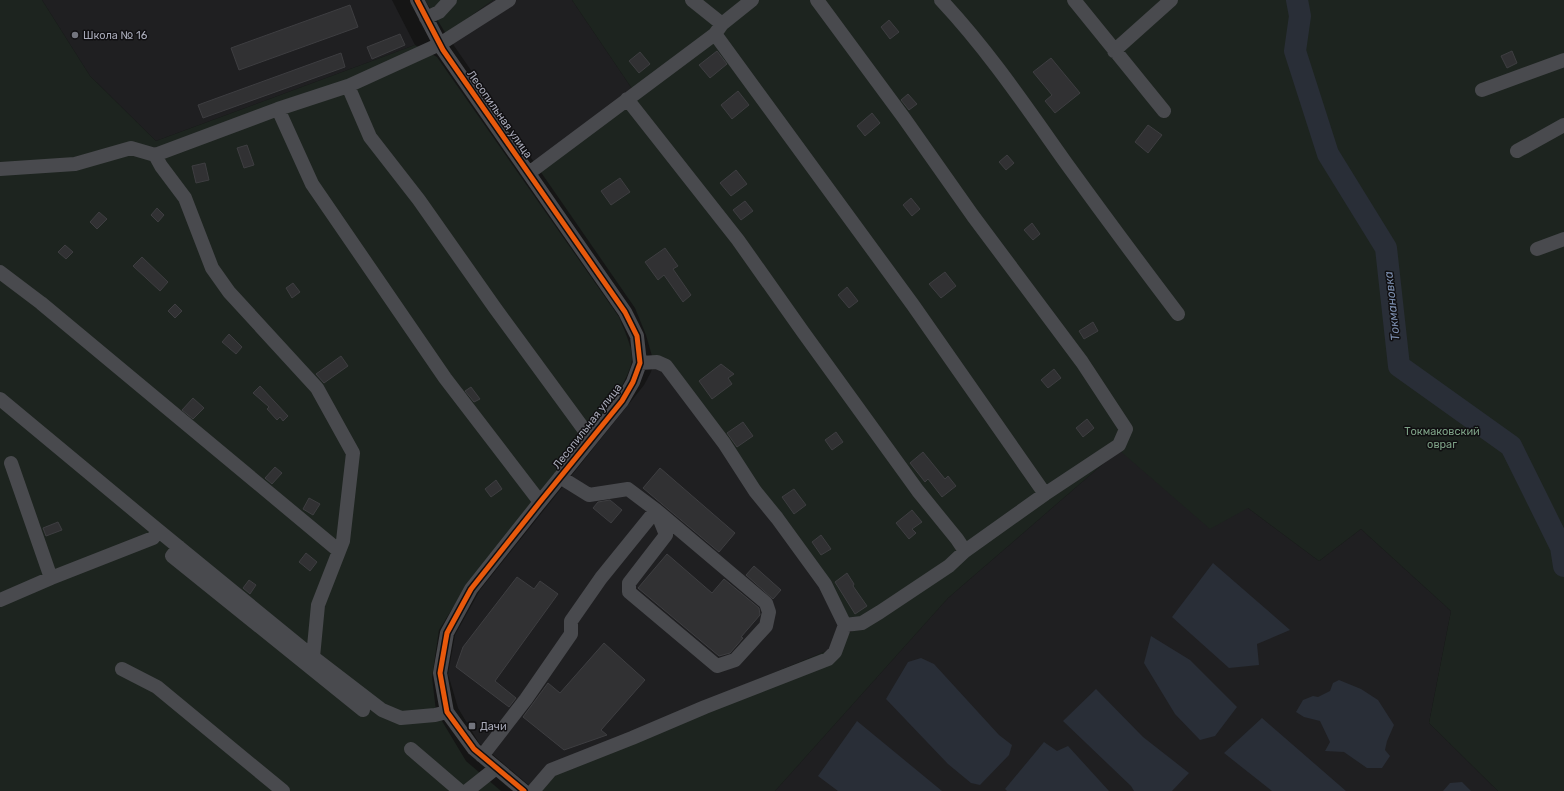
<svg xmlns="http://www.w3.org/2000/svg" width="1564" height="791" viewBox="0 0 1564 791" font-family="Rubik,sans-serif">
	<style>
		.built { fill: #1f1f21 }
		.green { fill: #1d241f }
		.water { fill: #292e37 }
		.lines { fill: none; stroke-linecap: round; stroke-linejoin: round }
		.river { stroke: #292e37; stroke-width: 22 }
		.building { fill: #313133; stroke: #3e3e41 }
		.minor { stroke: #494a4e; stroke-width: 14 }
		.cycleway-casing { stroke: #100f11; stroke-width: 8 }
		.cycleway { stroke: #e8590c; stroke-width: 5 }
		.poi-dot { fill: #73757e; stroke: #100f11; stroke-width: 1.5 }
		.labels { text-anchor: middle; stroke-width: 3; stroke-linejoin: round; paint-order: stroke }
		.poi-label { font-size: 11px; fill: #a6a8b6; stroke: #100f11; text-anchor: start }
		.street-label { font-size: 11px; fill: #a6a8b6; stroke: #100f11 }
		.park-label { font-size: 11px; fill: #7da186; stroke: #100f11 }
		.water-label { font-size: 12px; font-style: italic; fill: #7d90b1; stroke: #100f11 }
	</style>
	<rect width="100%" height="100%" fill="#151515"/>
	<path class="built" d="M 42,0 L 392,0 L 415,45 L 156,141 L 90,76 Z
		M 493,0 L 572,0 L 637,96 L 538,168 L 446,34 Z
		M 653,365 L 661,367 L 822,586 L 836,617 L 841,645 L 551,765 L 531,787 L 479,743 L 458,708 L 448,674 L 455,635 L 480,590 L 644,385 L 651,372 Z
		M 1119,450 L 1248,508 L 1319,561 L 1361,529 L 1451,611 L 1429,723 L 1498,791 L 775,791 L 948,598 Z"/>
	<path class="green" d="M 0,0 L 42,0 L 90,76 L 156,141 L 415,45 L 437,57 L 619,317 C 624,330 632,345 632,359 C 631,371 621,387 616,397 L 467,585 L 439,630 L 432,677 L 436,711 L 466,761 L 501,791 L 0,791 Z
		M 425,0 L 493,0 L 446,34 Z
		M 572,0 L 1564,0 L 1564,791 L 1498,791 L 1429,723 L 1451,611 L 1361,529 L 1319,561 L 1248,508 L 1210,529 L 1119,450 L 948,598 L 775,791 L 536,791 L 551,765 L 841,645 L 847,634 L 856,629 L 652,356 L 646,335 L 635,308 L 538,168 L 637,96 Z"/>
	<path class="water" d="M 1213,563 L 1290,630 L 1257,644 L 1259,665 L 1229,668 L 1172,617 Z
		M 1151,636 L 1190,660 L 1237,707 L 1215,736 L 1200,740 L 1175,714 L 1144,663 Z
		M 921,658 L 934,664 L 999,735 L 1012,745 L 1009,755 L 980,785 L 971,783 L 948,764 L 886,699 L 908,662 Z
		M 1339,680 L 1361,689 L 1378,700 L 1394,725 L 1387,741 L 1385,750 L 1390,756 L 1382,768 L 1367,768 L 1344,752 L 1325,751 L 1330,742 L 1320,721 L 1304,717 L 1296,712 L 1303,700 L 1313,696 L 1318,697 L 1330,691 L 1333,683 Z
		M 1096,689 L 1143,737 L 1189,773 L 1172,791 L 1134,791 L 1131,786 L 1063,721 Z
		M 1262,718 L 1346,791 L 1272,791 L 1224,753 Z
		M 857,721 L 942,791 L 838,791 L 818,776 Z
		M 1044,742 L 1057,751 L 1068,746 L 1109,791 L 1007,791 L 1005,789 Z
		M 1462,782 L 1471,791 L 1443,791 L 1450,783 Z"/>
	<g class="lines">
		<path class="river" d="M 1297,0 L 1300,16 L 1295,51 L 1328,154 L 1386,248 L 1399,366 L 1511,446 L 1561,547 L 1564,566"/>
	</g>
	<path class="building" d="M 350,5 L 358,27 L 239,70 L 231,48 Z
		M 889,20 L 899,32 L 890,39 L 881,27 Z
		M 400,34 L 405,45 L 372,59 L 367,47 Z
		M 717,51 L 727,64 L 710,78 L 699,65 Z
		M 1512,51 L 1517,63 L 1507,68 L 1501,56 Z
		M 640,52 L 650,64 L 639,73 L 629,61 Z
		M 341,53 L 345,67 L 203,118 L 198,105 Z
		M 1051,58 L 1080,93 L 1055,113 L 1045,101 L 1052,95 L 1033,72 Z
		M 738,91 L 749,105 L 732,119 L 721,105 Z
		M 908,94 L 917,104 L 909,110 L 901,100 Z
		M 872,113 L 880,123 L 865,136 L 857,126 Z
		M 1148,125 L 1162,135 L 1148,153 L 1135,142 Z
		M 247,145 L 254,165 L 244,168 L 237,148 Z
		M 1007,155 L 1014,163 L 1006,170 L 999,162 Z
		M 205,163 L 209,180 L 196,183 L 192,166 Z
		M 736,170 L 747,184 L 731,196 L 720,183 Z
		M 620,178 L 630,192 L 611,205 L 601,191 Z
		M 911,198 L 920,209 L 912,216 L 903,205 Z
		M 745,201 L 753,211 L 741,220 L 733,210 Z
		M 157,208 L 164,215 L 158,222 L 151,215 Z
		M 99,212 L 107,219 L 97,229 L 90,222 Z
		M 1032,223 L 1040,234 L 1033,240 L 1024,230 Z
		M 65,245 L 73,252 L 66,259 L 58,252 Z
		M 665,248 L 678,266 L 673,269 L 691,295 L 683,302 L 664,275 L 658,280 L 645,262 Z
		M 142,257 L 168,282 L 160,291 L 133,266 Z
		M 945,272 L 956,286 L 941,298 L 929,284 Z
		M 293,283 L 300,292 L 292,298 L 286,288 Z
		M 847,287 L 858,301 L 849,308 L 838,295 Z
		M 175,304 L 182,311 L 175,318 L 168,311 Z
		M 1093,322 L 1098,331 L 1084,339 L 1079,331 Z
		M 229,334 L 242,347 L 236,354 L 222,342 Z
		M 341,356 L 348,366 L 324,383 L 316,374 Z
		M 721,364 L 734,374 L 728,378 L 732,384 L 712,399 L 699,381 Z
		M 1054,369 L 1061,378 L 1048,388 L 1041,380 Z
		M 260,386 L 288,416 L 283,421 L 280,417 L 277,420 L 267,409 L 269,407 L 253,393 Z
		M 471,387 L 480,399 L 474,402 L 465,391 Z
		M 193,398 L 204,408 L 193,419 L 182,410 Z
		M 1087,419 L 1094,428 L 1083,437 L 1076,428 Z
		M 743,422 L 753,436 L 737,447 L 727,433 Z
		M 836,432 L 843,442 L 832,450 L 825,440 Z
		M 923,452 L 945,479 L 948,476 L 956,486 L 942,497 L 928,479 L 925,482 L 910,463 Z
		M 275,467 L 282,473 L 272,484 L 265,478 Z
		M 660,468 L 735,533 L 719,552 L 643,488 Z
		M 496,480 L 502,489 L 491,497 L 485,489 Z
		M 794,489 L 806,505 L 794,514 L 782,497 Z
		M 309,498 L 320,504 L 313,515 L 303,509 Z
		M 610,500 L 622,510 L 611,523 L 593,508 L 598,502 Z
		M 912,510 L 922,522 L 912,529 L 916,533 L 909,539 L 896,523 Z
		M 58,522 L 62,530 L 46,536 L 43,528 Z
		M 821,535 L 831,549 L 821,555 L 812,542 Z
		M 306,553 L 317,562 L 310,571 L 299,562 Z
		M 667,554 L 712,593 L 724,579 L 759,608 L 760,615 L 741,637 L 743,638 L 730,653 L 719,656 L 638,588 Z
		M 754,566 L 781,590 L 773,599 L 746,575 Z
		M 847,573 L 854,584 L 853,586 L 867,606 L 855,614 L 835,582 Z
		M 517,577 L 534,589 L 540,581 L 558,594 L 495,681 L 516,698 L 509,707 L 456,667 L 463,647 Z
		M 249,580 L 256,585 L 250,594 L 243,588 Z
		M 604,643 L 645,680 L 601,730 L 607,735 L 564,750 L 523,717 L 548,683 L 560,693 Z"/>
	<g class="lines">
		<path class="minor" d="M 417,0 L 443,50 L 625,312 L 637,336 L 640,363 L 633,382 L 622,401 L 540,502 L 471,589 L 447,633 L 440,673 L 447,712 L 474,749 L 524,791
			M 692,0 L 722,24
			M 941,0 C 988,50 1027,108 1066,163 C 1103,214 1140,264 1178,314
			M 1074,0 L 1164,111
			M 426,18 L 439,12 L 450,0
			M 715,34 L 913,305 L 1045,494 L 1119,445 L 1126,429 L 1082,362 L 973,216 L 904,118 L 817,0
			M 1114,51 L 1171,0
			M 348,86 L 370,137 L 419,200 L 495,308 L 591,439
			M 1482,90 L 1564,60
			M 627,99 L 738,240 L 803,332 L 918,491 L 957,539 L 965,551 L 1045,494
			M 278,109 L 312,184 L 445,378 L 540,502
			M 1517,151 L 1564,125
			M 155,155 L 161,166 L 185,198 L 212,268 L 229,292 L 317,388 L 353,453 L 343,541 L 318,605 L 313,657
			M 0,169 L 75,164 L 131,148 L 155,155 L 278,109 L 348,86 L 440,44 L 509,0
			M 529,173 L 715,34 L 722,24 L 752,0
			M 1537,249 L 1564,239
			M 0,272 L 41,303 L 339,551
			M 0,399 L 159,531 L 313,657 L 382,710 L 401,718 L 435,715 L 447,712
			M 11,463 L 51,578
			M 179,547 L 172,556 L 363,710
			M 0,600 L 51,578 L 153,538 L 159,531
			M 845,625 L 862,623 L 880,612 L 949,566 L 965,551
			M 122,669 L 157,687 L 283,791
			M 411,749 L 460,791
			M 482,756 L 526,699 L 571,634 L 571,621 L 601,578 L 656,510 L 766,603 L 769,612 L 766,626 L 735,660 L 717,666 L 629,592 L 629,583 L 666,535 L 656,510 L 628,489 L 589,495 L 560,477
			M 467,791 L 496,768
			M 533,791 L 551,770 L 632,738 L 705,707 L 828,659 L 835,652 L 845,625 L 825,584 L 777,518 L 755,491 L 724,443 L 666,366 L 657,362 L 640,363"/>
		<defs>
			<path id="cycleway" d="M 417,0 L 443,50 L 625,312 L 637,336 L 640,363 L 633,382 L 622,401 L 540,502 L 471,589 L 447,633 L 440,673 L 447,712 L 474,749 L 524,791"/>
		</defs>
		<use href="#cycleway" class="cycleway-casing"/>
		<use href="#cycleway" class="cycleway"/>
	</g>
	<g class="poi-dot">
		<circle cx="75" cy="35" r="4"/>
		<rect x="468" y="722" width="8" height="8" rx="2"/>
	</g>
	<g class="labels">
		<g class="poi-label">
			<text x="83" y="39">Школа № 16</text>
			<text x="480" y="730">Дачи</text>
		</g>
		<g class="street-label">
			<text transform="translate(500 114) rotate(55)" y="4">Лесопильная улица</text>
			<text transform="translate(587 426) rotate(-52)" y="4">Лесопильная улица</text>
		</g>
		<g class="park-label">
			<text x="1442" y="435">Токмаковский<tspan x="1442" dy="13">овраг</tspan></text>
		</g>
		<g class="water-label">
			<text transform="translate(1392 306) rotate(-96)" y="4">Токмановка</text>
		</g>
	</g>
</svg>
